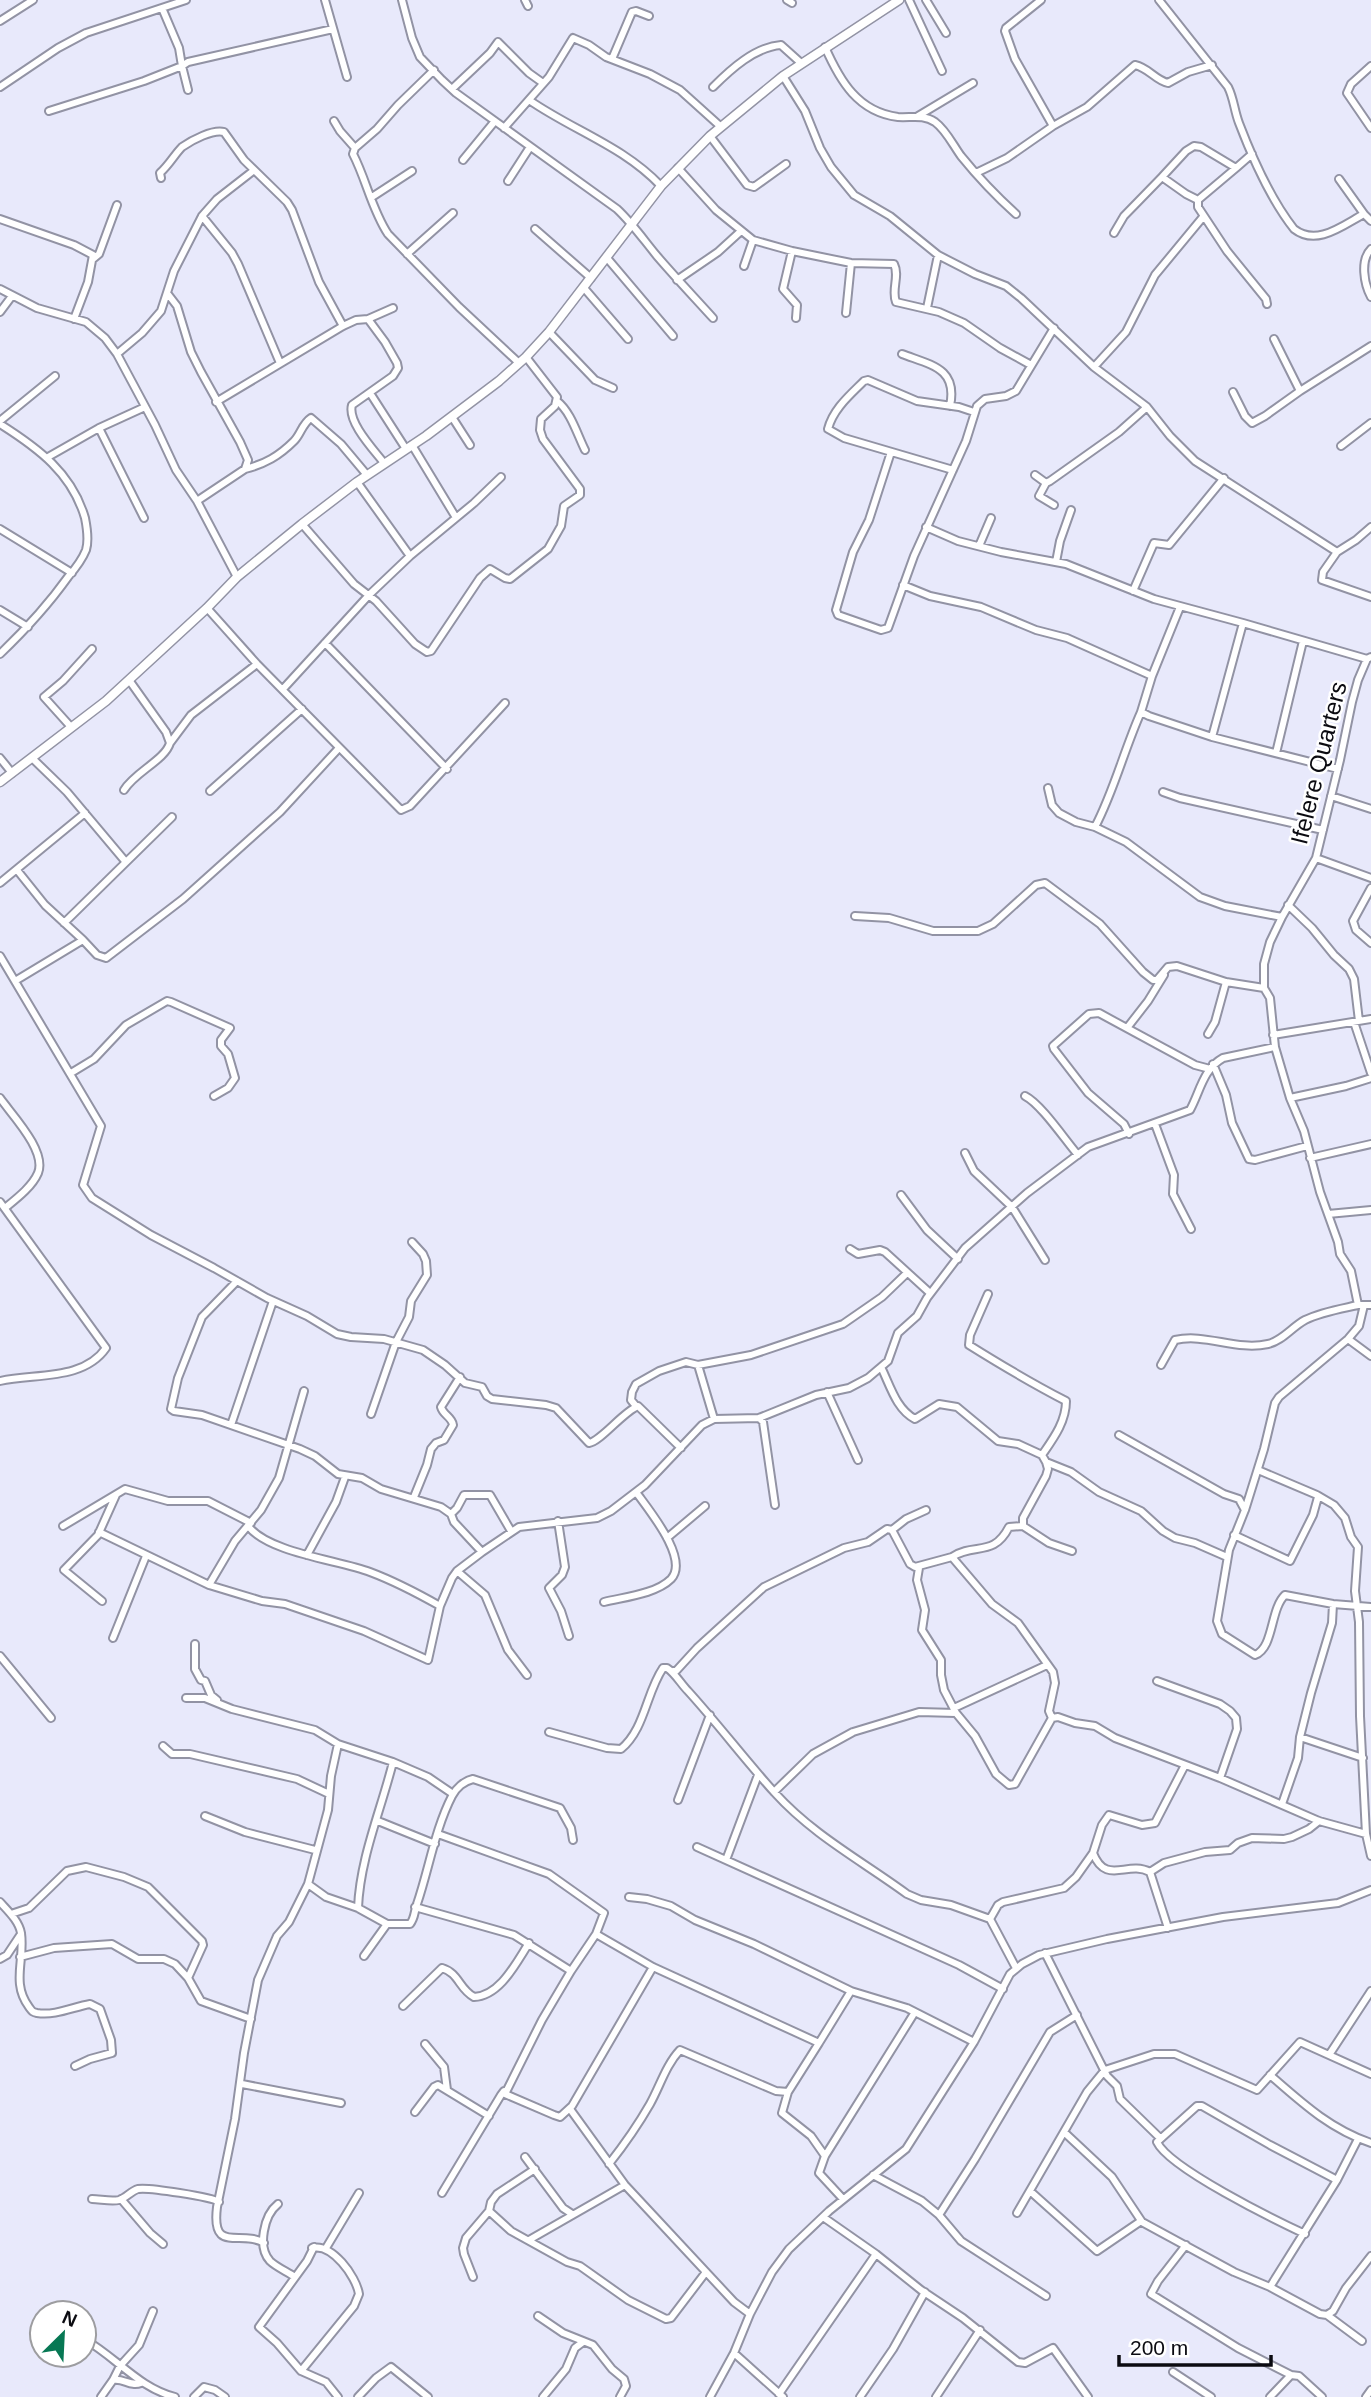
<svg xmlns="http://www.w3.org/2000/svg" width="1371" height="2397" viewBox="0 0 1371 2397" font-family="Helvetica,sans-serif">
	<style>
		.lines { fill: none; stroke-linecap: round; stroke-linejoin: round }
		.minor-casing { stroke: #9293a4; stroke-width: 10 }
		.major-casing { stroke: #9293a4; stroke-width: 11 }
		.minor { stroke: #fff; stroke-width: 6 }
		.major { stroke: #fff; stroke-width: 8 }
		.labels { text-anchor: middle; stroke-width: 5; stroke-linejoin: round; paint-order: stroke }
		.street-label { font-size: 24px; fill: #0b0b11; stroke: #fff }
	</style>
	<rect width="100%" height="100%" fill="#e8e9fb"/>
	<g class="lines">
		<defs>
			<path id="minor" d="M 325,0 L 347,77
				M 402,0 L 412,38 L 420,57 L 442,80 L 456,93 L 617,209 C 632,223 643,239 657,256 C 675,277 694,297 713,318
				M 525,0 L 528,6
				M 787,0 L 792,3
				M 909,0 L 942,71
				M 926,0 L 946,33
				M 1041,0 L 1006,28 L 1005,31 L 1015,59 L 1053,126 L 1087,107 L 1135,65 C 1149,68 1155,80 1168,83 L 1188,72 L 1212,65
				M 1159,0 L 1228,87 C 1234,99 1234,110 1239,123 C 1252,157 1271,200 1294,229 C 1317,247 1343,225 1364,214 L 1371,221
				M 0,21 L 33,0
				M 825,47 C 840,81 858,112 898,117 C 911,118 923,114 935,122 C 946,130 953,145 961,156 C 978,177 996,196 1016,214
				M 612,59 L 632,12 L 636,11 L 649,16
				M 1371,66 L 1351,84 L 1347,93 L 1371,128
				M 434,70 L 398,105 L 377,129 L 355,148 L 353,154 C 366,179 372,210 388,234 L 459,307 L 519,363
				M 783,76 L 805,111 L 820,148 L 831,167 L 854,195 L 890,216 L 938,255 L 975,274 L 1006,286 L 1021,298 L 1094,367 L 1147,407 L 1170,436 L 1195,461 L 1337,552 L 1356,540 L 1371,527
				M 0,87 L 58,48 L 86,33 L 186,0
				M 713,87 C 731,69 755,47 781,45 L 801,63
				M 452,89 L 490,53 L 498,42 L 529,73 L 543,83
				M 188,90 L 182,66 L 188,62 L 333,29
				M 529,100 C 574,131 623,146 661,186
				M 49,111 L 144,81 L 182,66 L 179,48 L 162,8
				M 918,116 L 973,83
				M 334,121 L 340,131 L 355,148
				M 504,128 L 549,77 L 573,38 L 589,45 L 606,57 L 650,74 L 680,90 L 720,126
				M 710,136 L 747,185 L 754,187 L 786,164
				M 463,160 L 495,121
				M 678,168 L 716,210 L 753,240 L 792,251 L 851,263 L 894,264 C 900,276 891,290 896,302 L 939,312 L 964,323 L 1000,348 L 1031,365
				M 1236,168 L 1198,200 L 1198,207 L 1227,251 L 1266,299 L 1267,304
				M 976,173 L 1007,158 L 1053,126
				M 1162,177 L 1186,151 L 1194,146 L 1201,147 L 1236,168 L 1252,154
				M 161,178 L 160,173 C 169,165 175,154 182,147 C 192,140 213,129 224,132 L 244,160 L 287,202 L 292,210 L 319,282 L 343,326
				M 1339,179 L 1364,214
				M 508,181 L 530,147
				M 372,197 L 412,171
				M 202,216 L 232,253 L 238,264 L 280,363
				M 0,219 L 74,245 L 93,255 L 88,282 L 74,319
				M 535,229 L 591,278
				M 1114,233 L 1124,216 L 1162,177 L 1186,194 L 1198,200
				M 1371,249 C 1360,260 1364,284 1371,297
				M 792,251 L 783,289 L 797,305 L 796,318
				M 407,254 L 453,213
				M 607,258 L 673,336
				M 93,259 L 99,254 L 117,205
				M 744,266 L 753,240
				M 677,280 L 718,252 L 741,231
				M 584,288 L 628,339
				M 0,289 L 37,308 L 86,322 L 105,338 L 117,354 L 155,425 L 176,470 L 197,501 L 237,577
				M 167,293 L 177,306 L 191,352 L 201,372 L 240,442 L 248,460 L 245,469 L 197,501
				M 927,308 L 938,255
				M 0,312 L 12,296
				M 846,313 L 851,263
				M 368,319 L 385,342 L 397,363 L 398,368 L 393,376 L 352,405 C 347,422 374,450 384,463
				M 549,332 L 595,380 L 613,388
				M 1274,339 L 1300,391
				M 117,354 L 142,333 L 161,311 L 174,271 L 202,216 L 217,199 L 253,171
				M 902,354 C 931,365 958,368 950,406
				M 1094,367 L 1126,332 L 1155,275 L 1203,217
				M 1233,392 L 1245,416 L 1252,423 L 1265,416 L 1300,391 L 1371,346
				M 370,393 L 406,449
				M 557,401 C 571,412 577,434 585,450
				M 216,402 L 343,326 L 356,320 L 368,319 L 393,308
				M 452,417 L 470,445
				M 0,421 L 55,376
				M 0,424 C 38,448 72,473 85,518 C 87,528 89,540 86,550 C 82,560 75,569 68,577 C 48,605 25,630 0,654
				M 99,428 L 144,518
				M 412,445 L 455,516
				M 1341,446 L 1371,423
				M 891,452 L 869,520 L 853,552 L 836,610 L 838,615 L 881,630 L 888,628 L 914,556 L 966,441 L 977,406 L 985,399 L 1006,396 L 1016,391 L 1054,328
				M 48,457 L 99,428 L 145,407
				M 245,469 C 265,464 279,456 294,441 C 301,434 302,424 311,418 L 341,444 L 367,475
				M 953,470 L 844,438 L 828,429 C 833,409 850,395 864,381 L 868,380 L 917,401 L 959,407 L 974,412
				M 1035,475 L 1046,483 L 1050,481 L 1119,432 L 1147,407
				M 357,482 L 410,556
				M 1046,483 L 1039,496 L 1054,505
				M 302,524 L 354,584 L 376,601 L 415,644 L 427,652 L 431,651 L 480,578 L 490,569 L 505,578 L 510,579 L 548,549 L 561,526 L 564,506 L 580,495 L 580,489 L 543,439 L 540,430 L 541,419 L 555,406 L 557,397 L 526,357
				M 926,527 L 958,541 L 1001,552 L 1066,564 L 1154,599 L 1243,623
				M 0,529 L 72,573
				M 979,546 L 991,518
				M 1337,552 L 1323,572 L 1322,580 L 1371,597
				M 1056,562 L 1060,541 L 1071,510
				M 903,585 L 930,596 L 981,607 L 1036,630 L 1067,638 L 1152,676 L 1141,712 L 1149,716 L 1212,737 L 1338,769
				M 1133,591 L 1154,543 L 1169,545 L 1224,478
				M 207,608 L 257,664 L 401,810 L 410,806 L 505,703
				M 0,610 L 28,627
				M 325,643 L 447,769
				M 1371,657 L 1367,659 L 1358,680 L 1352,702 L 1340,760 L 1316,858 L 1282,917 L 1270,942 L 1264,964 L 1264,988 L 1270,998 L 1275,1047 L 1290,1098 L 1304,1131 L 1320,1192 L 1338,1242 L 1340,1254 L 1351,1271 L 1358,1305 L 1371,1305
				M 1152,676 L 1180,607
				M 283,689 L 369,595 L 410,556 L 474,503 L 501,477
				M 71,727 L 44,697 L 63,681 L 92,649
				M 1212,737 L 1243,623 L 1367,659
				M 170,743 L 191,715 L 257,664
				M 1276,753 L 1303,641
				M 0,758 L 12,773
				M 32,758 L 67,792 L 125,861
				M 1048,788 L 1052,805 L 1059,813 L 1076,822 L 1095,827 L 1126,842 L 1200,897 L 1225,906 L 1282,917
				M 124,790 C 135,772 165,760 170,743 L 166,732 L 129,680
				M 210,791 L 302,709
				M 1163,792 L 1180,798 L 1323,830
				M 1331,796 L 1371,809
				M 1095,827 C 1114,791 1124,750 1141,712
				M 1316,858 L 1371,878
				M 17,870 L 45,905 L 83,940
				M 0,883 L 85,813
				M 1371,888 L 1353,921 L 1356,930 L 1371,943
				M 1288,905 L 1312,928 L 1334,955 L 1349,969 L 1354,979 L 1359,1021
				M 855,916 L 889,918 L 933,931 L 978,931 L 993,924 L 1036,885 L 1045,883 L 1100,924 L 1143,972 L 1153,980 L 1157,980 L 1168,967 L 1177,966 L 1226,982 L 1264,988
				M 64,923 L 172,817
				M 0,956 L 101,1126 L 83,1185 L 92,1198 L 151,1235 L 214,1268 L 267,1298 L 307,1316 L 337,1334 L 351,1337 L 384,1339 L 423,1350 L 445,1365 L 465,1383 L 482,1387 L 487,1396 L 492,1399 L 546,1405 L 556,1408 L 589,1443 C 601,1441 623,1412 638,1406 L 681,1448
				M 15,981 L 83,940 L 97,955 L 106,958 L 183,899 L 280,812 L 339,748
				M 1354,1022 L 1371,1073
				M 1127,1028 L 1148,1001 L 1164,975
				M 1208,1034 L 1215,1022 L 1226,982
				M 1273,1035 L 1371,1019
				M 1213,1064 L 1226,1095 L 1232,1123 L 1249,1159 L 1255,1160 L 1307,1146
				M 71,1073 L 94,1059 L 126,1025 L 167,1001 L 171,1002 L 230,1028 L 221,1040 L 221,1046 L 228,1054 L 235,1078 L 228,1088 L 214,1096
				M 1025,1096 C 1041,1104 1065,1140 1078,1155
				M 0,1098 C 12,1115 47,1151 38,1173 C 32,1187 16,1199 5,1208
				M 1290,1098 L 1346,1086 L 1371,1078
				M 1155,1124 L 1174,1175 L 1173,1194 L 1191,1229
				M 1129,1134 L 1124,1124 L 1088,1093 L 1054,1049 L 1053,1046 L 1089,1014 L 1099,1013 L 1195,1065 L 1210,1069
				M 965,1153 L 974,1171 L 1012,1207 L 1045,1260
				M 1310,1158 L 1371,1144
				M 901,1195 L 927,1230 L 958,1259
				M 0,1202 L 106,1348 C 83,1381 35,1373 0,1381
				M 1328,1214 L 1371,1210
				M 850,1249 L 858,1254 L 880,1250 L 885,1252 L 930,1293
				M 237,1281 L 202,1317 L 178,1378 L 171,1409 L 174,1411 L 202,1415 L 300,1449 L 315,1456 L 338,1474 L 362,1478 L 381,1489 L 441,1507 L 451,1514 L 454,1522 L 482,1552 L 519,1527 L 597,1518 L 611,1511 L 645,1485 L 702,1425 L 714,1419 L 759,1418 L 816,1395 L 849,1388 L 868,1378 L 888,1361 L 898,1333 L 917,1316 L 927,1298 L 965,1248 L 1027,1193 L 1088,1147 L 1190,1110 C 1200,1092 1203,1069 1223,1058 L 1275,1047
				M 988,1294 L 970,1335 L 969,1345 C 1001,1365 1033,1384 1066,1401 C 1066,1422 1053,1439 1042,1455 L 1046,1462 L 1071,1472 L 1099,1492 L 1141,1511 L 1163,1531 L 1175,1538 L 1195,1543 L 1227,1557
				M 1364,1305 L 1359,1326 L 1348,1339 L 1279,1397 L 1275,1403 L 1264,1449 L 1245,1510 L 1229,1550 L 1217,1621 L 1222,1634 L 1255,1655 C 1274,1648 1270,1609 1285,1595 L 1333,1604 L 1371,1607
				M 1348,1339 L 1371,1356
				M 698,1365 L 714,1419
				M 1161,1365 L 1175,1340 C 1206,1333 1236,1351 1268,1344 C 1282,1341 1292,1327 1305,1320 C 1321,1312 1340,1309 1358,1305
				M 881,1367 C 890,1385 896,1409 915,1419 L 939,1404 L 957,1407 L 998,1441 L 1018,1444 L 1042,1455
				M 827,1392 L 858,1460
				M 636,1406 L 631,1400 L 632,1392 L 636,1384 L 659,1371 L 686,1362 L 698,1365 L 751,1355 L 843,1324 L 882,1297 L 907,1273
				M 371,1414 L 396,1342 L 409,1317 L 411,1301 L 427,1275 L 426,1261 L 423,1254 L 412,1242
				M 759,1418 L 763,1422 L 775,1505
				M 231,1425 L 273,1301
				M 1119,1435 L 1224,1494 L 1239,1499 L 1245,1510
				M 1046,1462 L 1048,1469 L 1046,1476 L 1023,1518 L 1023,1526 L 1049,1543 L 1072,1551
				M 1258,1470 L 1317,1495 L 1334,1505 L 1345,1518 L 1351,1537 L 1358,1547 L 1355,1591 L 1359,1622 L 1360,1716 L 1366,1834 L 1371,1856
				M 414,1497 L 427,1465 L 431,1449 L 436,1443 L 444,1440 L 453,1425 C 452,1417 443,1415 441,1407 L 460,1377
				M 451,1514 L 457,1508 L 464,1495 L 490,1495 L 511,1531
				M 558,1521 L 565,1567 L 562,1575 L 549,1588 L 561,1611 L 569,1636
				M 63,1526 L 125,1489 L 168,1501 L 208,1501 L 251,1523
				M 248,1526 C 269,1553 338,1560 370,1572 C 394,1581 417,1593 440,1606
				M 892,1530 L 910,1564 L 915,1567 L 952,1557 L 992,1604 L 1018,1623 L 1053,1672 L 1055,1683 L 1049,1711 L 1052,1718 L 1015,1784 L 1009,1785 L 996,1774 L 975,1736 L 956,1713 L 944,1690 L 941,1675 L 941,1660 L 922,1630 L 925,1610 L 917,1580 L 919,1568
				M 99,1532 L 209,1585 L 262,1601 L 285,1604 L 364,1631 L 428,1660 L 440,1606 L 452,1578 L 457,1571 L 482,1552
				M 1234,1535 L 1290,1561 L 1313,1515 L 1318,1497
				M 667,1538 L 705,1506
				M 307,1555 L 336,1502 L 345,1477
				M 952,1557 C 975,1542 993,1558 1009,1527 L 1023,1526
				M 457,1571 L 485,1595 L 508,1650 L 527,1675
				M 209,1585 L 235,1541 L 261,1510 L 279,1478 L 304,1391
				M 102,1601 L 64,1570 L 98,1535 L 116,1495
				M 604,1602 C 624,1597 656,1594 671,1579 C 690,1559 648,1509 636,1492
				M 113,1638 L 146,1556
				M 195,1644 L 195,1669 L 201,1680 L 205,1681 L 211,1695 L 217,1700
				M 0,1656 L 51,1718
				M 673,1671 L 676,1671 L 697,1648 L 764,1587 L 844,1548 L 868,1542 L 887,1529 L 892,1530 L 906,1519 L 926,1510
				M 1157,1681 L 1220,1704 L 1230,1711 L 1236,1718 L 1237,1729 L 1220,1778
				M 186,1698 L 205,1698 L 232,1709 L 315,1730 L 338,1744 L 393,1762 L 428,1777 L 453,1794
				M 954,1708 L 1047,1665
				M 1052,1718 L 1058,1717 L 1075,1723 L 1095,1726 L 1115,1738 L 1220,1778 L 1319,1821 L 1366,1834
				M 549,1732 L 607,1748 L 621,1749 C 645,1729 646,1693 663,1668 L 667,1668 C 675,1673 681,1684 688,1691 C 718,1724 745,1760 775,1793 C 813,1835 862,1861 907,1894 L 921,1900 L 951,1905 L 990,1919 L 1016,1968
				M 1300,1737 L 1363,1758
				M 163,1746 L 172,1754 L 190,1754 L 297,1779 L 329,1794
				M 774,1792 L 813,1754 L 853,1732 L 919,1712 L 956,1713
				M 678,1800 L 710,1715
				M 1282,1804 L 1298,1758 L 1300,1737 L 1311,1693 L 1332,1623 L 1333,1604
				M 205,1816 L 245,1832 L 315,1850
				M 378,1821 L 435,1844
				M 438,1834 L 549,1874 L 604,1913 L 596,1934 L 571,1971 L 542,2020 L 505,2094 L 504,2091 L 501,2095 L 442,2193
				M 697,1847 L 959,1965 L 1003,1989
				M 1093,1853 C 1106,1886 1127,1860 1150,1872
				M 726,1860 L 758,1775
				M 1150,1872 L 1164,1863 L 1205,1852 L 1230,1850 L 1238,1843 L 1252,1838 L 1284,1839 L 1292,1837 L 1309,1829 L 1319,1821
				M 1150,1872 L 1168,1928
				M 308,1884 L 326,1897 L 358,1908 L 387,1924 L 410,1924 C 415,1918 414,1912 417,1904 C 429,1869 435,1829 452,1796 C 456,1788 464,1781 473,1779 L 560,1808 L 571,1828 L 573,1840
				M 629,1897 L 647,1899 L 671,1906 L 695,1920 L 754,1944 L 851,1991
				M 0,1902 C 8,1911 19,1921 21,1933 C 25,1960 11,1983 29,2007 C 32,2011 32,2012 37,2013 C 55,2016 73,2007 90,2004 L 100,2009 L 111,2040 L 112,2053 L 90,2059 L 75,2066
				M 415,1907 L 514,1935 L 571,1971
				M 358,1908 C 360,1858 381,1810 393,1762
				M 11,1914 L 29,1908 L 67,1871 L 86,1867 L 124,1877 L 148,1887 L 202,1941 L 203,1945 L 188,1978
				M 990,1919 L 998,1905 L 1003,1902 L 1064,1888 L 1076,1877 L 1093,1853 L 1102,1825 L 1109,1815 L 1142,1825 L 1155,1823 L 1185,1765
				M 596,1934 L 653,1967 L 819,2043 L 851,1991 L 907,2008 L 974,2042
				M 1045,1953 L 1107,2076 L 1117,2086 L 1120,2099 L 1160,2138
				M 364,1956 L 387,1924
				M 20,1957 L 54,1948 L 112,1944 L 138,1959 L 164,1959 L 175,1964 L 188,1978 L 201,2001 L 251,2019
				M 0,1959 L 7,1955 L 21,1934
				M 403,2006 L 442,1968 C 459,1973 459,1989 474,1997 C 500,1996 516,1963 529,1943
				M 819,2043 L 788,2092 L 782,2113 L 811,2136 L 825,2156
				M 425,2044 L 444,2067 L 447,2090
				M 1329,2055 L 1371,1991
				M 1270,2075 C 1302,2103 1330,2129 1371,2143
				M 242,2084 L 341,2103
				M 505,2094 L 554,2115 L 560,2117 L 572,2106 L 653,1967
				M 570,2109 L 625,2185 L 734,2302 L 750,2314
				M 415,2112 L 434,2087 L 438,2085 L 489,2116
				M 1065,2133 L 1112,2177 L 1142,2222 L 1234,2272 L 1270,2287 L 1320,2314 L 1327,2315 L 1362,2341
				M 525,2157 L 563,2208 L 572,2214
				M 609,2164 C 624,2145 638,2125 650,2104 C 660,2086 666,2065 680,2050 L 776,2091 L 788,2092
				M 873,2175 L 922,2201 L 939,2215 L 961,2241 L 1046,2296
				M 1030,2191 L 1097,2251 L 1141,2221
				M 92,2199 C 100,2199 111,2202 119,2200 C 126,2198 131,2191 138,2189 C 148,2187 212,2197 219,2202
				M 121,2199 L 150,2233 L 163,2244
				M 843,2199 L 819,2173 L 825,2156 L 915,2012
				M 278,2204 C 264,2215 257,2247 270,2261 C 276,2267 288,2272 295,2277
				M 489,2211 L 511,2231 L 567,2262 L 580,2266 L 628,2300 L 666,2319 L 671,2318 L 706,2272
				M 1017,2213 L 1087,2092 L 1105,2070 L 1154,2054 L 1175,2054 L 1257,2090 L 1300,2042 L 1371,2074
				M 939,2215 L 975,2159 L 1050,2032 L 1077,2015
				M 823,2217 L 876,2254 L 921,2290 L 963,2318 L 1018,2362 L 1025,2363 L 1053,2348 L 1088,2397
				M 1305,2234 C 1275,2220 1169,2168 1157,2142 L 1197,2106 L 1202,2106 L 1270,2145 L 1337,2180
				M 529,2240 L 625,2185
				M 264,2243 C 241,2229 211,2255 217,2207 L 235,2119 L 244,2053 L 258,1980 L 277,1936 L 289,1922 L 308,1884 L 328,1810 L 331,1776 L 338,1744
				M 1186,2245 L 1158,2281 L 1151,2294 L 1238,2348 L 1291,2375 L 1299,2376 L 1322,2397
				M 326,2248 L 359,2193
				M 473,2277 L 464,2254 L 463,2248 L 466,2238 L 489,2211 L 491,2202 L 497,2194 L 535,2169
				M 1270,2287 L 1337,2180 L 1358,2139
				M 1327,2315 L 1333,2311 L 1346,2288 L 1371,2256
				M 538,2316 L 563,2333 L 593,2345 L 612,2369 L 624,2379 L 626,2386 L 620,2397
				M 84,2339 C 116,2357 139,2388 175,2397
				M 734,2353 L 783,2397
				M 301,2371 L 354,2306 L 359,2294 C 356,2276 332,2243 312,2248 L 314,2247 L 307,2261 L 259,2327 L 277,2343 L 301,2371 L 326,2382 L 338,2397
				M 1173,2372 L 1211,2397
				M 113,2380 C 124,2378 130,2387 141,2383
				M 779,2394 L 876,2254
				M 101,2397 L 113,2380 L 120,2366 L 139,2345 L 153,2311
				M 194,2397 L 204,2387 L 215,2390 L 225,2397
				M 358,2397 L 376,2378 L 391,2367 L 428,2397
				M 543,2397 L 566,2369 L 575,2348 L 583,2342
				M 710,2397 L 734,2353 L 750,2314 L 772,2272 L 789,2249 L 829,2211 L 906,2149 L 974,2042 L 1010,1974 L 1022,1964 L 1039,1955 L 1107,1939 L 1223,1917 L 1338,1903 L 1371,1890
				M 860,2397 L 893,2349 L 925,2292
				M 936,2397 L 980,2330
				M 1270,2397 L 1291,2375
				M 1366,2397 L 1371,2390"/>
			<path id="major" d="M 0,782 L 106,701 L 207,608 L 237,577 L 302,524 L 357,482 L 426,436 L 499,381 L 526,357 L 549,332 L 661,186 L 710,136 L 783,76 L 899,0"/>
		</defs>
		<use href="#minor" class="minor-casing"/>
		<use href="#major" class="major-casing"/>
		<use href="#minor" class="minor"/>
		<use href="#major" class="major"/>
	</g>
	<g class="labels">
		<g class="street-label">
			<text transform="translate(1319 763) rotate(-76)" y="8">Ifelere Quarters</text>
		</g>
	</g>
	<g transform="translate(63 2334) rotate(24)"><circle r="33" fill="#ffffff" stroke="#9d9da0" stroke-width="2"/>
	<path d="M0-5L12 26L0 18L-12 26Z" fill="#077854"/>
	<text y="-10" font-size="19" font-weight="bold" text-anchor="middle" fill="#0b0b11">N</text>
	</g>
	<path d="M1119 2355v10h152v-10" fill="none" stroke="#0b0b11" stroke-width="3.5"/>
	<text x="1130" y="2355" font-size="21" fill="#0b0b11" stroke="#ffffff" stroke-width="5" paint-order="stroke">200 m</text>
</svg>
